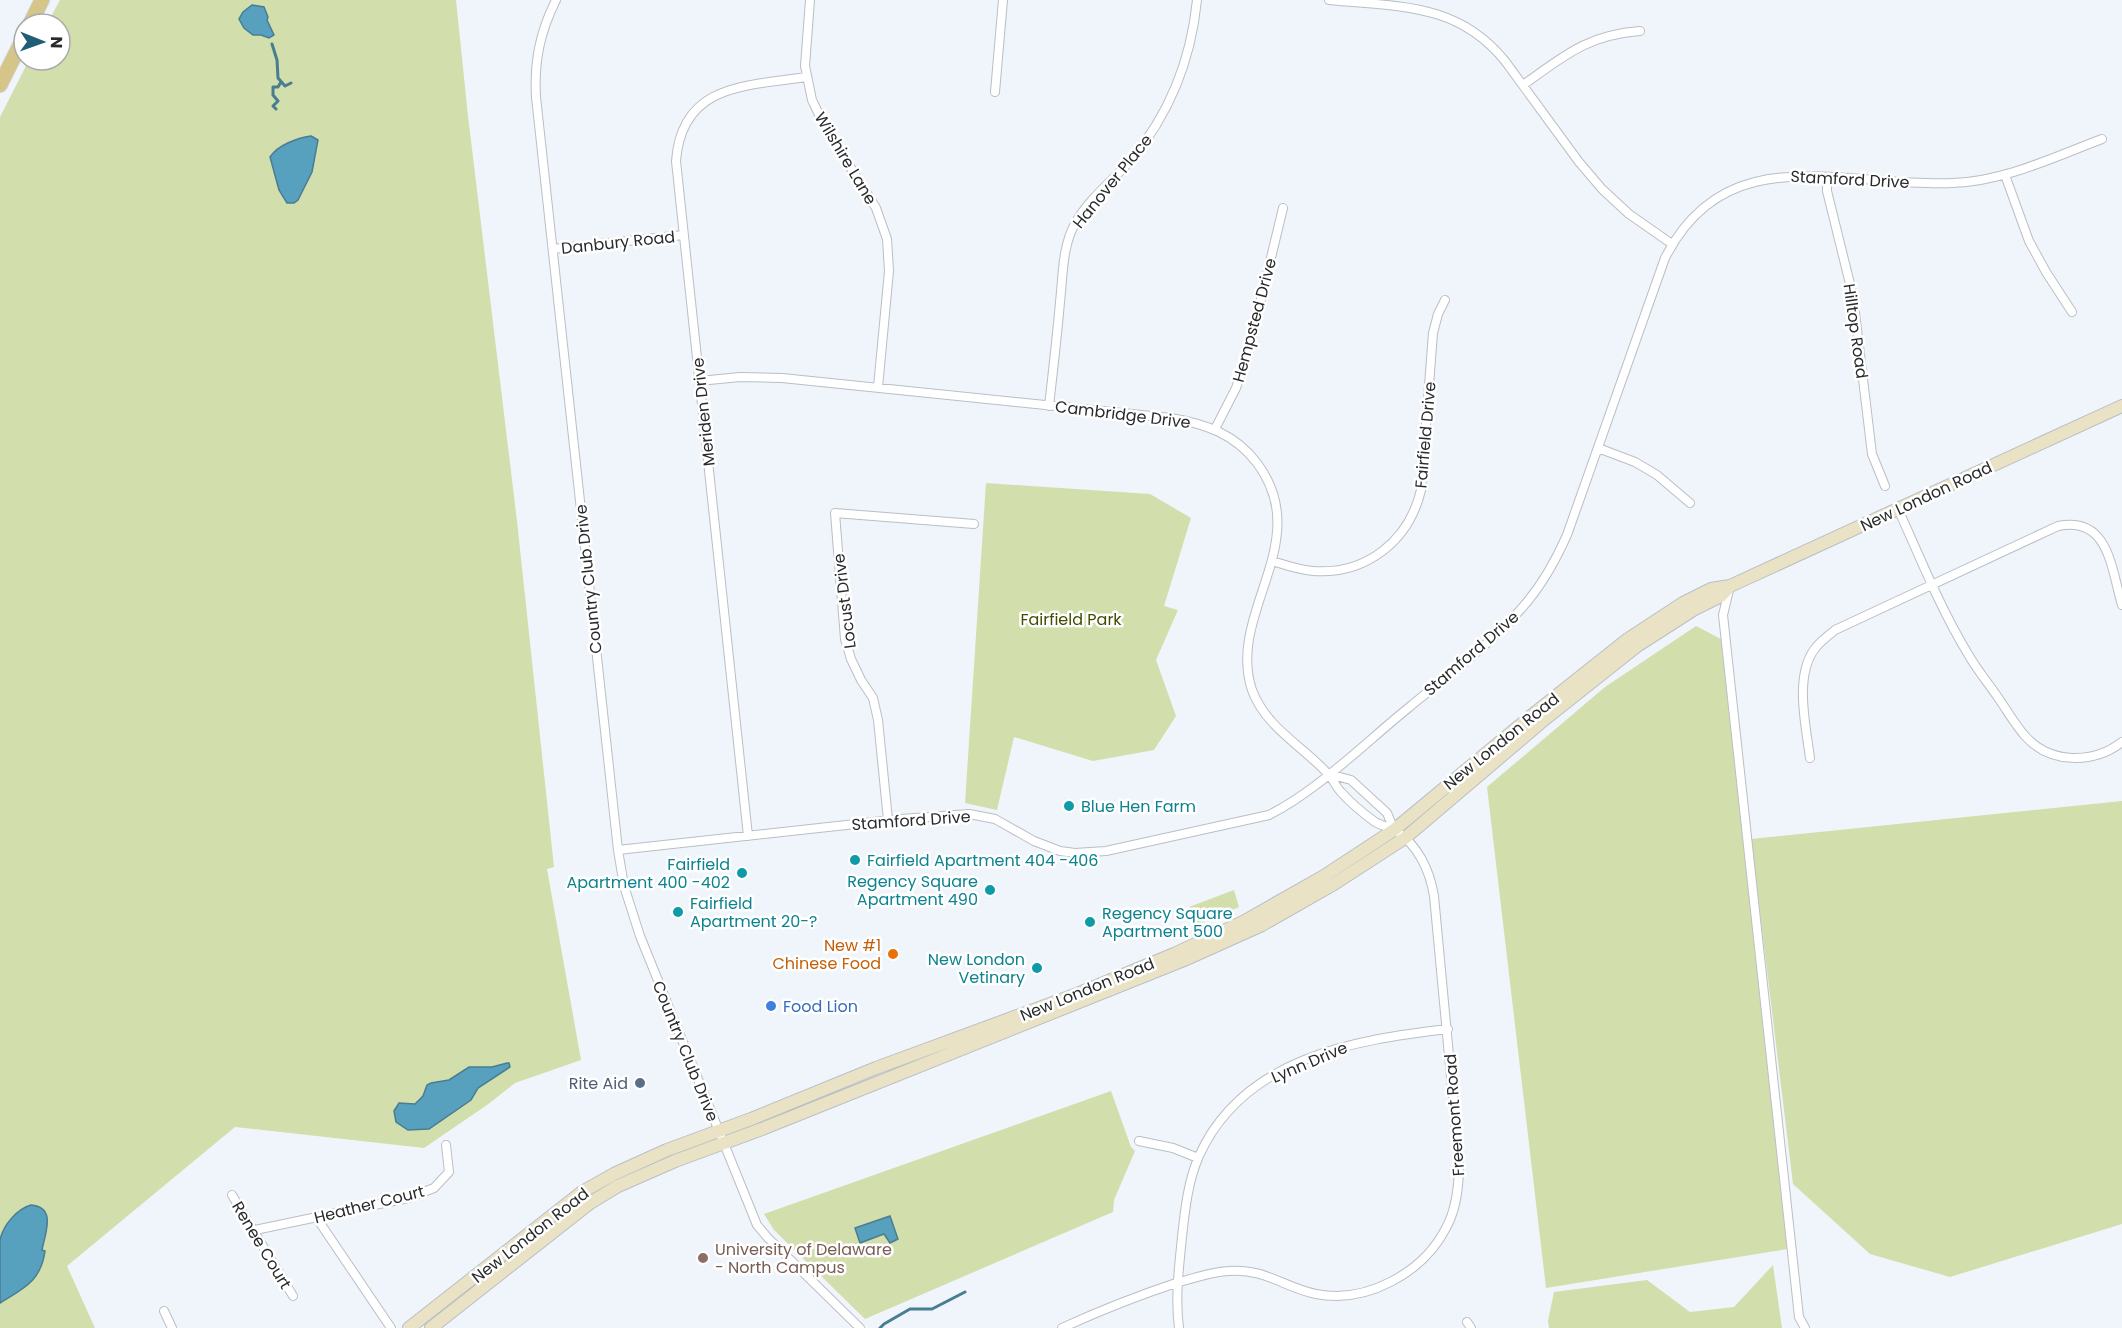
<svg xmlns="http://www.w3.org/2000/svg" width="2122" height="1328" viewBox="0 0 2122 1328" font-family="Poppins,sans-serif">
	<style>
		.green { fill: #d2deab }
		.water { fill: #57a0be; stroke: #497d92; stroke-width: 1.5 }
		.lines { fill: none; stroke-linecap: round; stroke-linejoin: round }
		.stream { stroke: #497d92; stroke-width: 3 }
		.street-casing { stroke: #b9bfc5; stroke-width: 10 }
		.secondary-casing { stroke: #b9bfc5; stroke-width: 14 }
		.primary-casing { stroke: #d0d0d1; stroke-width: 16 }
		.street { stroke: #fff; stroke-width: 8 }
		.secondary { stroke: #eae2c4; stroke-width: 12 }
		.primary { stroke: #d6c589; stroke-width: 14 }
		.culture-dot { fill: #0f9aa8; stroke: #fff; stroke-width: 2 }
		.food-dot { fill: #e8710a; stroke: #fff; stroke-width: 2 }
		.shop-dot { fill: #3f7fe0; stroke: #fff; stroke-width: 2 }
		.service-dot { fill: #5c6f8a; stroke: #fff; stroke-width: 2 }
		.education-dot { fill: #8d6e63; stroke: #fff; stroke-width: 2 }
		.labels { text-anchor: middle; stroke-width: 5; stroke-linejoin: round; paint-order: stroke }
		.street-label { font-size: 16px; fill: #282a2c; stroke: #fff }
		.park-label { font-size: 16px; fill: #424d01; stroke: #fff }
		.culture-label { font-size: 16px; fill: #0d838f; stroke: #fff; text-anchor: start }
		.food-label { font-size: 16px; fill: #c56008; stroke: #fff; text-anchor: end }
		.shop-label { font-size: 16px; fill: #366cbe; stroke: #fff; text-anchor: start }
		.service-label { font-size: 16px; fill: #4e5e75; stroke: #fff; text-anchor: end }
		.education-label { font-size: 16px; fill: #785e54; stroke: #fff; text-anchor: start }
	</style>
	<rect width="100%" height="100%" fill="#eff5fb"/>
	<path class="green" d="M 60,0 L 456,0 L 468,116 L 517,521 L 554,867 L 547,869 L 581,1060 L 515,1083 L 487,1105 L 424,1148 L 235,1127 L 67,1266 L 95,1328 L 0,1328 L 0,117 L 29,60 L 60,60 L 60,24 L 47,24 Z
		M 986,483 L 1150,494 L 1191,518 L 1164,606 L 1178,610 L 1156,660 L 1176,716 L 1154,750 L 1093,761 L 1014,737 L 997,810 L 965,803 Z
		M 1696,626 L 1721,639 L 1787,1249 L 1546,1288 L 1487,787 L 1605,687 Z
		M 2122,801 L 2122,1224 L 1950,1277 L 1870,1254 L 1793,1184 L 1751,839 Z
		M 1234,890 L 1239,907 L 1197,925 L 1189,907 Z
		M 1111,1091 L 1131,1147 L 1135,1151 L 1114,1200 L 1113,1212 L 865,1319 L 774,1230 L 764,1214 Z
		M 1773,1265 L 1782,1328 L 1549,1328 L 1548,1321 L 1554,1292 L 1647,1280 L 1690,1312 L 1734,1307 Z"/>
	<path class="water" d="M 252,5 L 264,7 L 268,17 L 267,20 L 274,35 L 269,38 L 261,35 L 253,35 L 244,28 L 239,19 L 243,12 Z
		M 311,136 L 318,140 L 312,172 L 298,200 L 294,203 L 287,203 L 279,190 L 270,157 C 278,145 297,138 311,136 Z
		M 507,1063 L 509,1063 L 510,1067 L 478,1088 L 471,1100 L 429,1129 L 408,1130 L 396,1122 L 394,1111 L 399,1103 L 415,1104 L 423,1096 L 427,1085 L 431,1083 L 449,1080 L 469,1067 L 492,1067 Z
		M 31,1205 C 57,1207 45,1234 42,1250 L 45,1251 C 41,1281 24,1288 0,1303 C 0,1285 0,1256 0,1240 C 3,1225 17,1209 31,1205 Z
		M 890,1216 L 898,1239 L 890,1243 L 884,1234 L 860,1243 L 855,1228 Z"/>
	<g class="lines">
		<path class="stream" d="M 272,44 L 277,60 L 278,78 L 285,86 L 291,83
			M 276,109 L 273,106 L 278,101 L 273,95 L 273,87 L 278,87 L 281,82
			M 880,1328 L 884,1324 L 910,1309 L 932,1309 L 965,1292"/>
		<defs>
			<path id="street" d="M 556,0 C 540,32 534,61 536,97 L 618,850 L 624,886 L 640,936 L 757,1225 L 768,1238 L 860,1328
				M 810,0 L 805,66 L 812,100 L 825,127 L 876,208 L 887,239 L 889,271 L 878,387
				M 1329,0 C 1398,7 1457,2 1505,61 L 1579,162 L 1602,189 L 1629,214 L 1672,244
				M 1523,85 C 1564,56 1587,35 1640,31
				M 995,92 L 1003,0
				M 2005,175 L 2029,241 L 2046,272 L 2072,312
				M 1827,177 L 1827,191 L 1853,296 L 1872,454 L 1885,486
				M 553,249 L 683,235
				M 699,381 L 740,377 L 782,378 L 1171,418 C 1206,424 1235,434 1257,463 C 1316,542 1226,613 1252,690 C 1266,728 1303,746 1328,774 C 1333,779 1336,787 1341,792 C 1350,802 1364,814 1375,822 C 1382,826 1390,827 1396,831 C 1418,845 1430,871 1434,896 L 1459,1162 C 1459,1185 1457,1208 1446,1228 C 1423,1273 1366,1304 1316,1294 C 1285,1288 1265,1268 1229,1271 C 1211,1272 1194,1278 1176,1283 C 1137,1296 1099,1311 1062,1328
				M 1049,406 C 1053,371 1057,337 1060,302 C 1063,276 1062,245 1076,222 C 1089,199 1112,181 1130,161 C 1169,115 1191,60 1197,0
				M 1215,429 L 1236,388 L 1248,353 L 1283,208
				M 1598,448 L 1635,462 L 1657,475 L 1690,503
				M 1898,509 C 1920,557 1940,608 1968,654 C 1977,670 1989,684 1999,699 C 2008,712 2016,726 2026,737 C 2051,764 2094,764 2122,742
				M 1272,561 C 1285,565 1299,570 1313,571 C 1366,575 1409,541 1421,490 L 1433,333 L 1438,314 L 1445,300
				M 1729,590 L 1723,615 L 1799,1317 L 1805,1328
				M 1810,758 C 1806,726 1793,673 1817,646 C 1822,640 1829,635 1835,630 L 2058,526 C 2109,516 2111,568 2122,605
				M 1329,774 L 1351,780 L 1387,813 L 1394,830
				M 888,820 L 878,720 L 873,698 L 861,680 L 851,659 L 845,639 L 835,513 L 974,524
				M 748,836 L 676,161 C 682,83 747,86 807,77
				M 618,850 L 901,819 L 969,814 L 995,819 L 1034,841 L 1060,851 L 1075,853 L 1106,851 L 1269,815 C 1317,791 1365,743 1407,709 C 1445,677 1488,647 1521,609 C 1541,587 1555,562 1567,535 L 1665,258 C 1727,136 1846,188 1953,183 C 2005,181 2054,157 2102,139
				M 1139,1141 L 1173,1148 L 1198,1158
				M 232,1195 L 293,1296
				M 316,1217 L 391,1328
				M 255,1230 L 408,1198 L 434,1188 L 449,1172 L 446,1145
				M 164,1311 L 172,1328
				M 1467,1322 L 1471,1328
				M 1179,1328 C 1175,1298 1179,1267 1182,1237 C 1185,1209 1188,1181 1199,1156 C 1243,1058 1353,1040 1448,1029"/>
			<path id="secondary" d="M 409,1328 L 582,1192 L 614,1174 L 667,1150 L 751,1119 L 876,1068 L 1077,994 L 1174,954 L 1243,922 L 1324,876 L 1394,830 L 1536,712 L 1628,639 L 1683,603 L 1711,589 L 1730,586 L 2122,406
				M 431,1328 L 590,1203 L 618,1186 L 675,1161 L 762,1129 L 1184,960 L 1262,925 L 1334,884 L 1405,838 L 1545,719 L 1637,646 L 1693,610 L 1721,596 L 1730,586"/>
			<path id="primary" d="M 30,24 L 42,0
				M 0,85 L 24,37"/>
		</defs>
		<use href="#street" class="street-casing"/>
		<use href="#secondary" class="secondary-casing"/>
		<use href="#primary" class="primary-casing"/>
		<use href="#street" class="street"/>
		<use href="#secondary" class="secondary"/>
		<use href="#primary" class="primary"/>
	</g>
	<g class="culture-dot">
		<circle cx="1069" cy="806" r="6"/>
		<circle cx="855" cy="860" r="6"/>
		<circle cx="742" cy="873" r="6"/>
		<circle cx="990" cy="890" r="6"/>
		<circle cx="678" cy="912" r="6"/>
		<circle cx="1090" cy="922" r="6"/>
		<circle cx="1037" cy="968" r="6"/>
	</g>
	<circle class="food-dot" cx="893" cy="954" r="6"/>
	<circle class="shop-dot" cx="771" cy="1006" r="6"/>
	<circle class="service-dot" cx="640" cy="1083" r="6"/>
	<circle class="education-dot" cx="703" cy="1258" r="6"/>
	<g class="labels">
		<g class="street-label">
			<text transform="translate(846 158) rotate(59)" y="6">Wilshire Lane</text>
			<text transform="translate(1850 179) rotate(3)" y="6">Stamford Drive</text>
			<text transform="translate(1112 181) rotate(-51)" y="6">Hanover Place</text>
			<text transform="translate(618 242) rotate(-6)" y="6">Danbury Road</text>
			<text transform="translate(1254 320) rotate(-75)" y="6">Hempsted Drive</text>
			<text transform="translate(1856 331) rotate(82)" y="6">Hilltop Road</text>
			<text transform="translate(703 412) rotate(-96)" y="6">Meriden Drive</text>
			<text transform="translate(1123 414) rotate(7)" y="6">Cambridge Drive</text>
			<text transform="translate(1425 435) rotate(-85)" y="6">Fairfield Drive</text>
			<text transform="translate(1926 496) rotate(-25)" y="6">New London Road</text>
			<text transform="translate(588 579) rotate(-96)" y="6">Country Club Drive</text>
			<text transform="translate(844 601) rotate(-97)" y="6">Locust Drive</text>
			<text transform="translate(1471 653) rotate(-41)" y="6">Stamford Drive</text>
			<text transform="translate(1501 741) rotate(-39)" y="6">New London Road</text>
			<text transform="translate(911 820) rotate(-4)" y="6">Stamford Drive</text>
			<text transform="translate(1087 989) rotate(-22)" y="6">New London Road</text>
			<text transform="translate(686 1051) rotate(68)" y="6">Country Club Drive</text>
			<text transform="translate(1309 1062) rotate(-23)" y="6">Lynn Drive</text>
			<text transform="translate(1454 1115) rotate(-94)" y="6">Freemont Road</text>
			<text transform="translate(369 1204) rotate(-14)" y="6">Heather Court</text>
			<text transform="translate(530 1235) rotate(-38)" y="6">New London Road</text>
			<text transform="translate(262 1245) rotate(59)" y="6">Renee Court</text>
		</g>
		<g class="park-label">
			<text x="1071" y="625">Fairfield Park</text>
		</g>
		<g class="culture-label">
			<text x="1081" y="812">Blue Hen Farm</text>
			<text x="867" y="866">Fairfield Apartment 404 -406</text>
			<text x="730" y="870" text-anchor="end">Fairfield<tspan x="730" dy="18">Apartment 400 -402</tspan></text>
			<text x="978" y="887" text-anchor="end">Regency Square<tspan x="978" dy="18">Apartment 490</tspan></text>
			<text x="690" y="909">Fairfield<tspan x="690" dy="18">Apartment 20-?</tspan></text>
			<text x="1102" y="919">Regency Square<tspan x="1102" dy="18">Apartment 500</tspan></text>
			<text x="1025" y="965" text-anchor="end">New London<tspan x="1025" dy="18">Vetinary</tspan></text>
		</g>
		<g class="food-label">
			<text x="881" y="951">New #1<tspan x="881" dy="18">Chinese Food</tspan></text>
		</g>
		<g class="shop-label">
			<text x="783" y="1012">Food Lion</text>
		</g>
		<g class="service-label">
			<text x="628" y="1089">Rite Aid</text>
		</g>
		<g class="education-label">
			<text x="715" y="1255">University of Delaware<tspan x="715" dy="18">- North Campus</tspan></text>
		</g>
	</g>
	<g transform="translate(42 42) rotate(91)"><circle r="28" fill="#ffffff" stroke="#a9aaab" stroke-width="1.5"/>
	<path d="M0-4.5L10 22L0 15L-10 22Z" fill="#1f5e74"/>
	<text y="-9" font-size="16" font-weight="bold" text-anchor="middle" fill="#282a2c">N</text>
	</g>
</svg>
